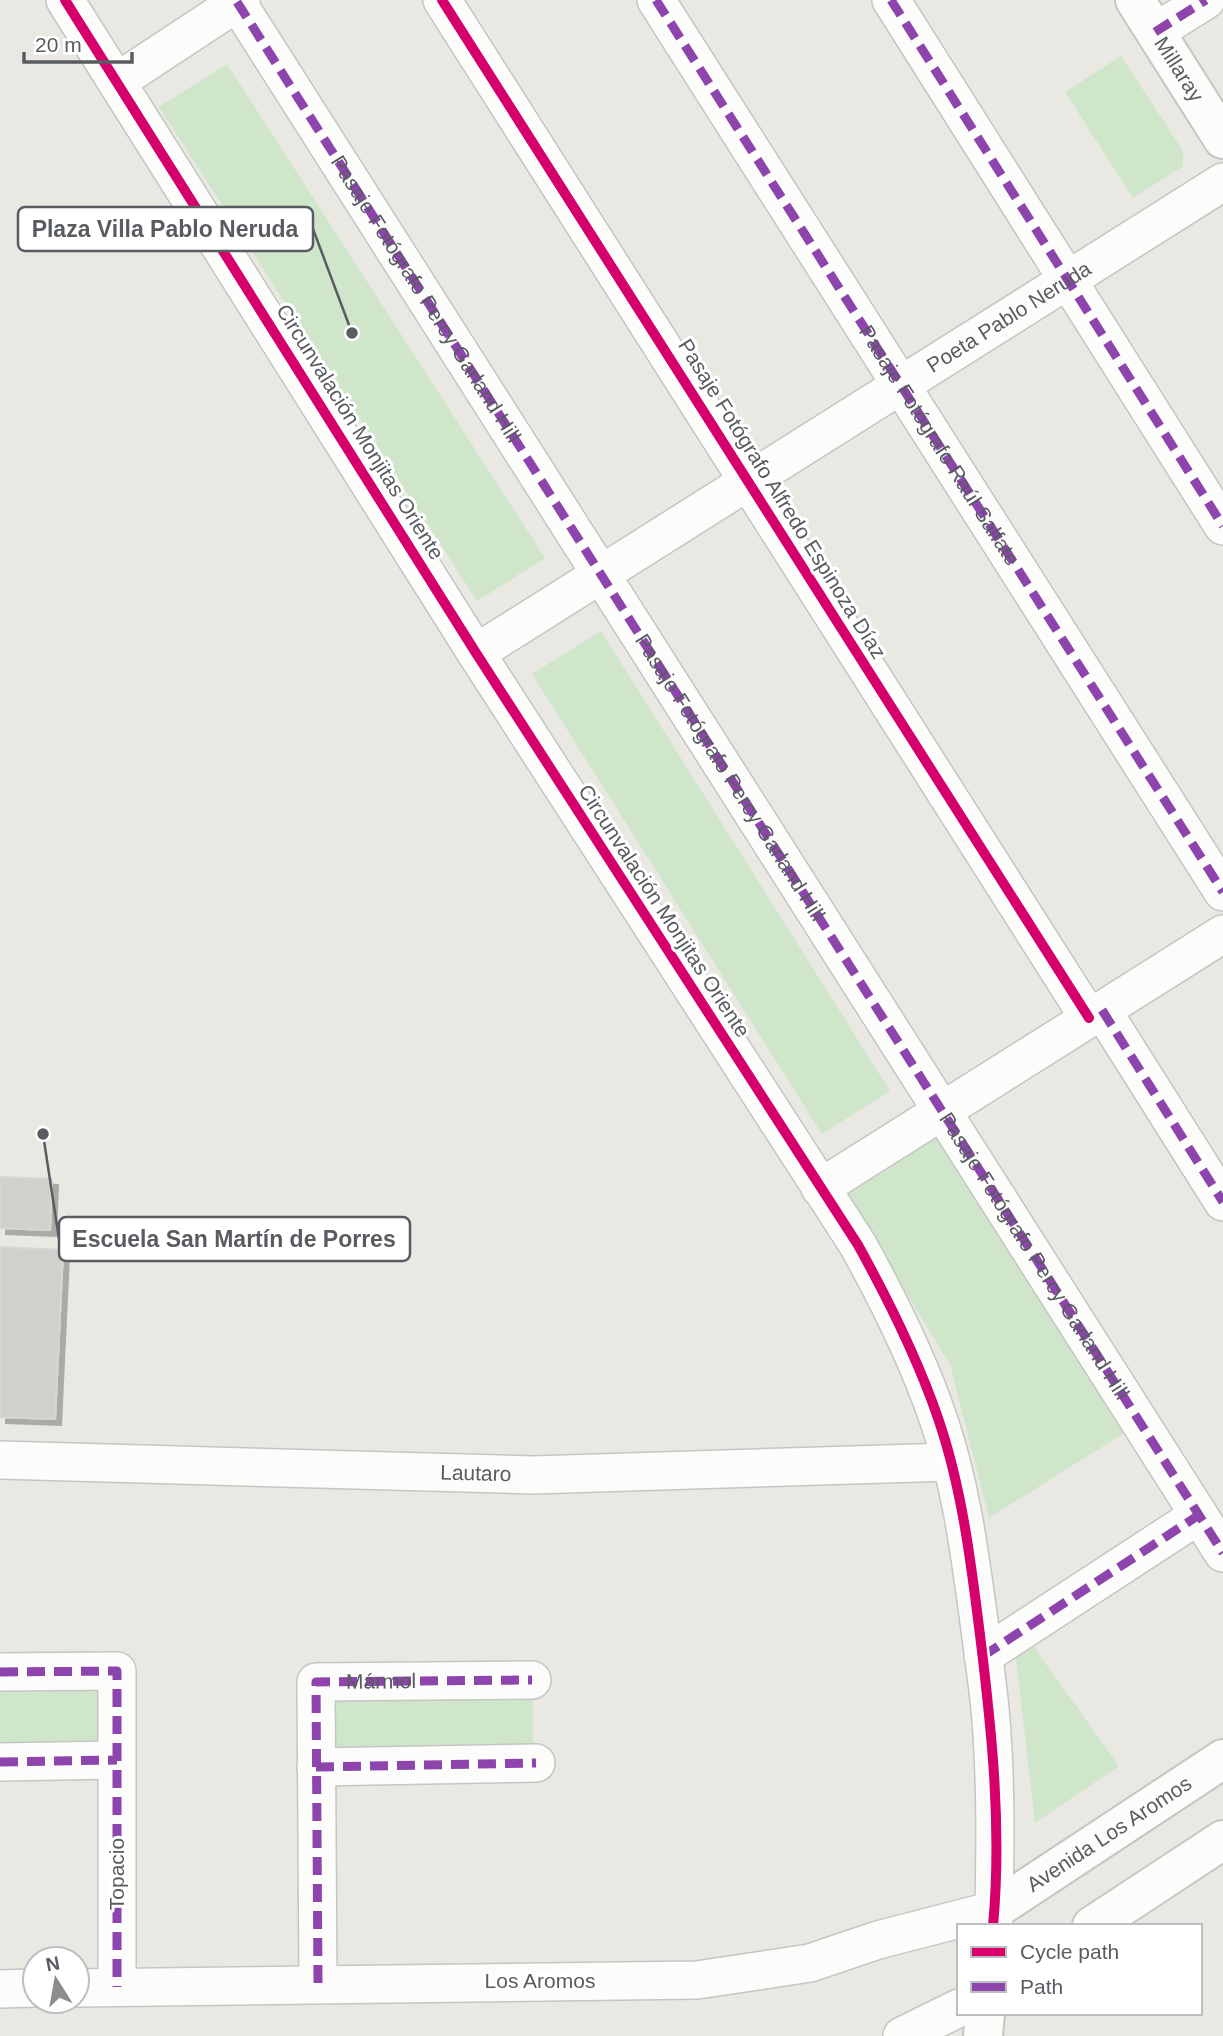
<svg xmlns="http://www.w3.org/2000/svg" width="1223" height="2036" viewBox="0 0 1223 2036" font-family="Arial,sans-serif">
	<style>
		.green { fill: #cfe6cb }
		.building { fill: #d2d0cd; stroke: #d8d6d1; stroke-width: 2; filter: url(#shadow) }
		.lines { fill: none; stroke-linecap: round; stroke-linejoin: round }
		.minor-casing { stroke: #c5c5c3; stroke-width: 40 }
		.tertiary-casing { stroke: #c5c5c3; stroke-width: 42 }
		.minor { stroke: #fcfcfb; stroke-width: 37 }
		.tertiary { stroke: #fcfcfb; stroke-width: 38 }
		.quiet { stroke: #8e44ad; stroke-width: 9; stroke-dasharray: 18 9; stroke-linecap: butt }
		.cycleway-casing { stroke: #fff; stroke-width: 15 }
		.cycleway { stroke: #d6006c; stroke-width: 10 }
		.labels { text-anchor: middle; stroke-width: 6; stroke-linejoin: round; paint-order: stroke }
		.street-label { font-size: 21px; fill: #585c61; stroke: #fff }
		.leader { fill: none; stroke: #585c61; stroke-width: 2.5 }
		.callout-dot { fill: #585c61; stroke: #fff; stroke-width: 2.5 }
		.callout { fill: #fff; stroke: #585c61; stroke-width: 2.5 }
		.callout-label { font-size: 23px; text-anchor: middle; font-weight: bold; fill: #585c61 }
	</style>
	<defs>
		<filter id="shadow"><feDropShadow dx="6" dy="6" stdDeviation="0" flood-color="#0004"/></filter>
	</defs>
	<rect width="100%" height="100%" fill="#e9e8e2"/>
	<path class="green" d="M 1121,56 L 1183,151 L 1183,166 L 1133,198 L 1065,92 Z
		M 227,64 L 545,558 L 477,601 L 159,107 Z
		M 601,631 L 890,1091 L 822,1134 L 532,674 Z
		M 943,1127 L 1129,1430 L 989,1518 L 950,1364 L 842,1188 Z
		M 1033,1646 L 1119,1766 L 1035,1823 L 1016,1658 Z
		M 0,1684 L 100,1685 L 99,1752 L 0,1751 Z
		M 533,1694 L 533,1748 L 329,1750 L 329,1695 Z"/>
	<path class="building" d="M 0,1177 L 52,1179 L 50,1230 L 0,1228 Z
		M 0,1247 L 63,1250 L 55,1419 L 0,1417 Z"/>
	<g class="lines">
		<defs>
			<g id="minor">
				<path d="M 65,0 L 476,653 L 858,1245 C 889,1301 917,1357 938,1418 C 960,1481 969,1548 978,1614 C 983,1654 990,1695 992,1735 C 996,1793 995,1851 994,1910 L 878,1940 L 810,1963 L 697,1980 L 77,1988"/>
				<path d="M 442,0 L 1089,1018"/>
				<path d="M 656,0 L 1223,892"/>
				<path d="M 891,0 L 1223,526"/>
				<path d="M 237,2 L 1223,1553"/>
				<path d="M 1155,32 L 1206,0"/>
				<path d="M 118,81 L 241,0"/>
				<path id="s1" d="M 476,653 L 1223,182"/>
				<path d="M 1102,1010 L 1223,1202"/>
				<path d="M 820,1188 L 1223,934"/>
				<path id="s2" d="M 0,1460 L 533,1475 L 950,1462"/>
				<path d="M 983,1656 L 1199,1515"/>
				<path d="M 0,1672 L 117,1671 L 117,1987"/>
				<path d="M 0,1762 L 117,1760"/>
				<path d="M 316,1767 L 536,1763"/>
				<path id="s3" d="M 318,1983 L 316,1682 L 532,1680"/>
				<path d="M 0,1989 L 35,1988"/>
				<path d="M 902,2036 L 959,2008"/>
			</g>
			<g id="tertiary">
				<path id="s4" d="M 1135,0 L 1223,139"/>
				<path id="s5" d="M 993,1926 L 994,1910 L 1223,1759"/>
				<path d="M 1092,1926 L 1223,1840"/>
				<path d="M 983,2036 L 985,2013"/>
			</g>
		</defs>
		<use href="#minor" class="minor-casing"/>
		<use href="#tertiary" class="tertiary-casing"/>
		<use href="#minor" class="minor"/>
		<use href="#tertiary" class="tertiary"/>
		<g class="quiet">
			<path id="s6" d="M 656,0 L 1223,892"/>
			<path d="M 891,0 L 1223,526"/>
			<path id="s7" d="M 237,2 L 1223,1553"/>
			<path d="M 1155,32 L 1206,0"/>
			<path d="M 1102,1010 L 1223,1202"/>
			<path d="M 983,1656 L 1199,1515"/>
			<path d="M 0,1672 L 117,1671 L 117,1987"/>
			<path d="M 0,1762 L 117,1760"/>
			<path d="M 316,1767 L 536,1763"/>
			<path d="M 318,1983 L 316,1682 L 532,1680"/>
		</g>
		<defs>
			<path id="cycleway" d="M 65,0 L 476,653 L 858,1245 C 889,1301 917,1357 938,1418 C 962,1488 971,1562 980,1635 C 992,1732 1002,1829 993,1926
				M 442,0 L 1089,1018"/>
		</defs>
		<use href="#cycleway" class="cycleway-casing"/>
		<use href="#cycleway" class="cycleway"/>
	</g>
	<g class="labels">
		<g class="street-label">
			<text dy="7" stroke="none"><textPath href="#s4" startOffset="82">Millaray</textPath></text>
			<text dy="7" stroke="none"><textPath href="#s7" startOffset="352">Pasaje Fotógrafo Percy Garland Hill</textPath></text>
			<text dy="7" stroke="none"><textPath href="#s1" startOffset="630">Poeta Pablo Neruda</textPath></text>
			<text transform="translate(360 432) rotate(58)" y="7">Circunvalación Monjitas Oriente</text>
			<text dy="7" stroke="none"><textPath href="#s6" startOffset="528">Pasaje Fotógrafo Raúl Salfate</textPath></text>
			<text transform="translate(782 499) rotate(58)" y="7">Pasaje Fotógrafo Alfredo Espinoza Díaz</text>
			<text dy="7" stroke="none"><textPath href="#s7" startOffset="919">Pasaje Fotógrafo Percy Garland Hill</textPath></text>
			<text transform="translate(664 911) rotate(57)" y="7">Circunvalación Monjitas Oriente</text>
			<text dy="7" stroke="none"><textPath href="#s7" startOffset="1486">Pasaje Fotógrafo Percy Garland Hill</textPath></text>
			<text dy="7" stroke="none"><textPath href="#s2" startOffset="476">Lautaro</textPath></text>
			<text dy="7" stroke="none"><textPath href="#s3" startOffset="366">Mármol</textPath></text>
			<text dy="7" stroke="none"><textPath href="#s5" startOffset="154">Avenida Los Aromos</textPath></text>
			<text transform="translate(117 1874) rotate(-90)" y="7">Topacio</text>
			<text x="540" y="1988">Los Aromos</text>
		</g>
	</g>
	<path class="leader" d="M352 333L313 229M43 1134L59 1239"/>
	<g class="callout-dot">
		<circle cx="352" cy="333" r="7"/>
		<circle cx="43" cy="1134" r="7"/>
	</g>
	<g class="callout">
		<rect x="18" y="207" width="295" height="44" rx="7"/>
		<rect x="59" y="1217" width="351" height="44" rx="7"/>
	</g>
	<g class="callout-label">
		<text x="165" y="237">Plaza Villa Pablo Neruda</text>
		<text x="234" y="1247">Escuela San Martín de Porres</text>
	</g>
	<rect x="957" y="1924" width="245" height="91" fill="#ffffff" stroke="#bcbec0" stroke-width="2"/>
	<rect x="971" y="1947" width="35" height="10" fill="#d6006c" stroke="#bcbec0" stroke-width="2"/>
	<text x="1020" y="1959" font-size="21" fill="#585c61">Cycle path</text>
	<rect x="971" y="1982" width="35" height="10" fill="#8e44ad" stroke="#bcbec0" stroke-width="2"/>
	<text x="1020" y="1994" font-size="21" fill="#585c61">Path</text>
	<g transform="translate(56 1980) rotate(349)"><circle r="33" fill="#ffffff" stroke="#bcbec0" stroke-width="2"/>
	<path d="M0-5L12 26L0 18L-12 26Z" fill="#8b8d8e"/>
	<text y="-10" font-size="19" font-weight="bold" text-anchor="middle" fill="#585c61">N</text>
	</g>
	<path d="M24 52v10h108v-10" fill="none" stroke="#585c61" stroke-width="3.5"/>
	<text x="35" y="52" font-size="21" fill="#585c61" stroke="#ffffff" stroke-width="5" paint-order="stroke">20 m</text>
</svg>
